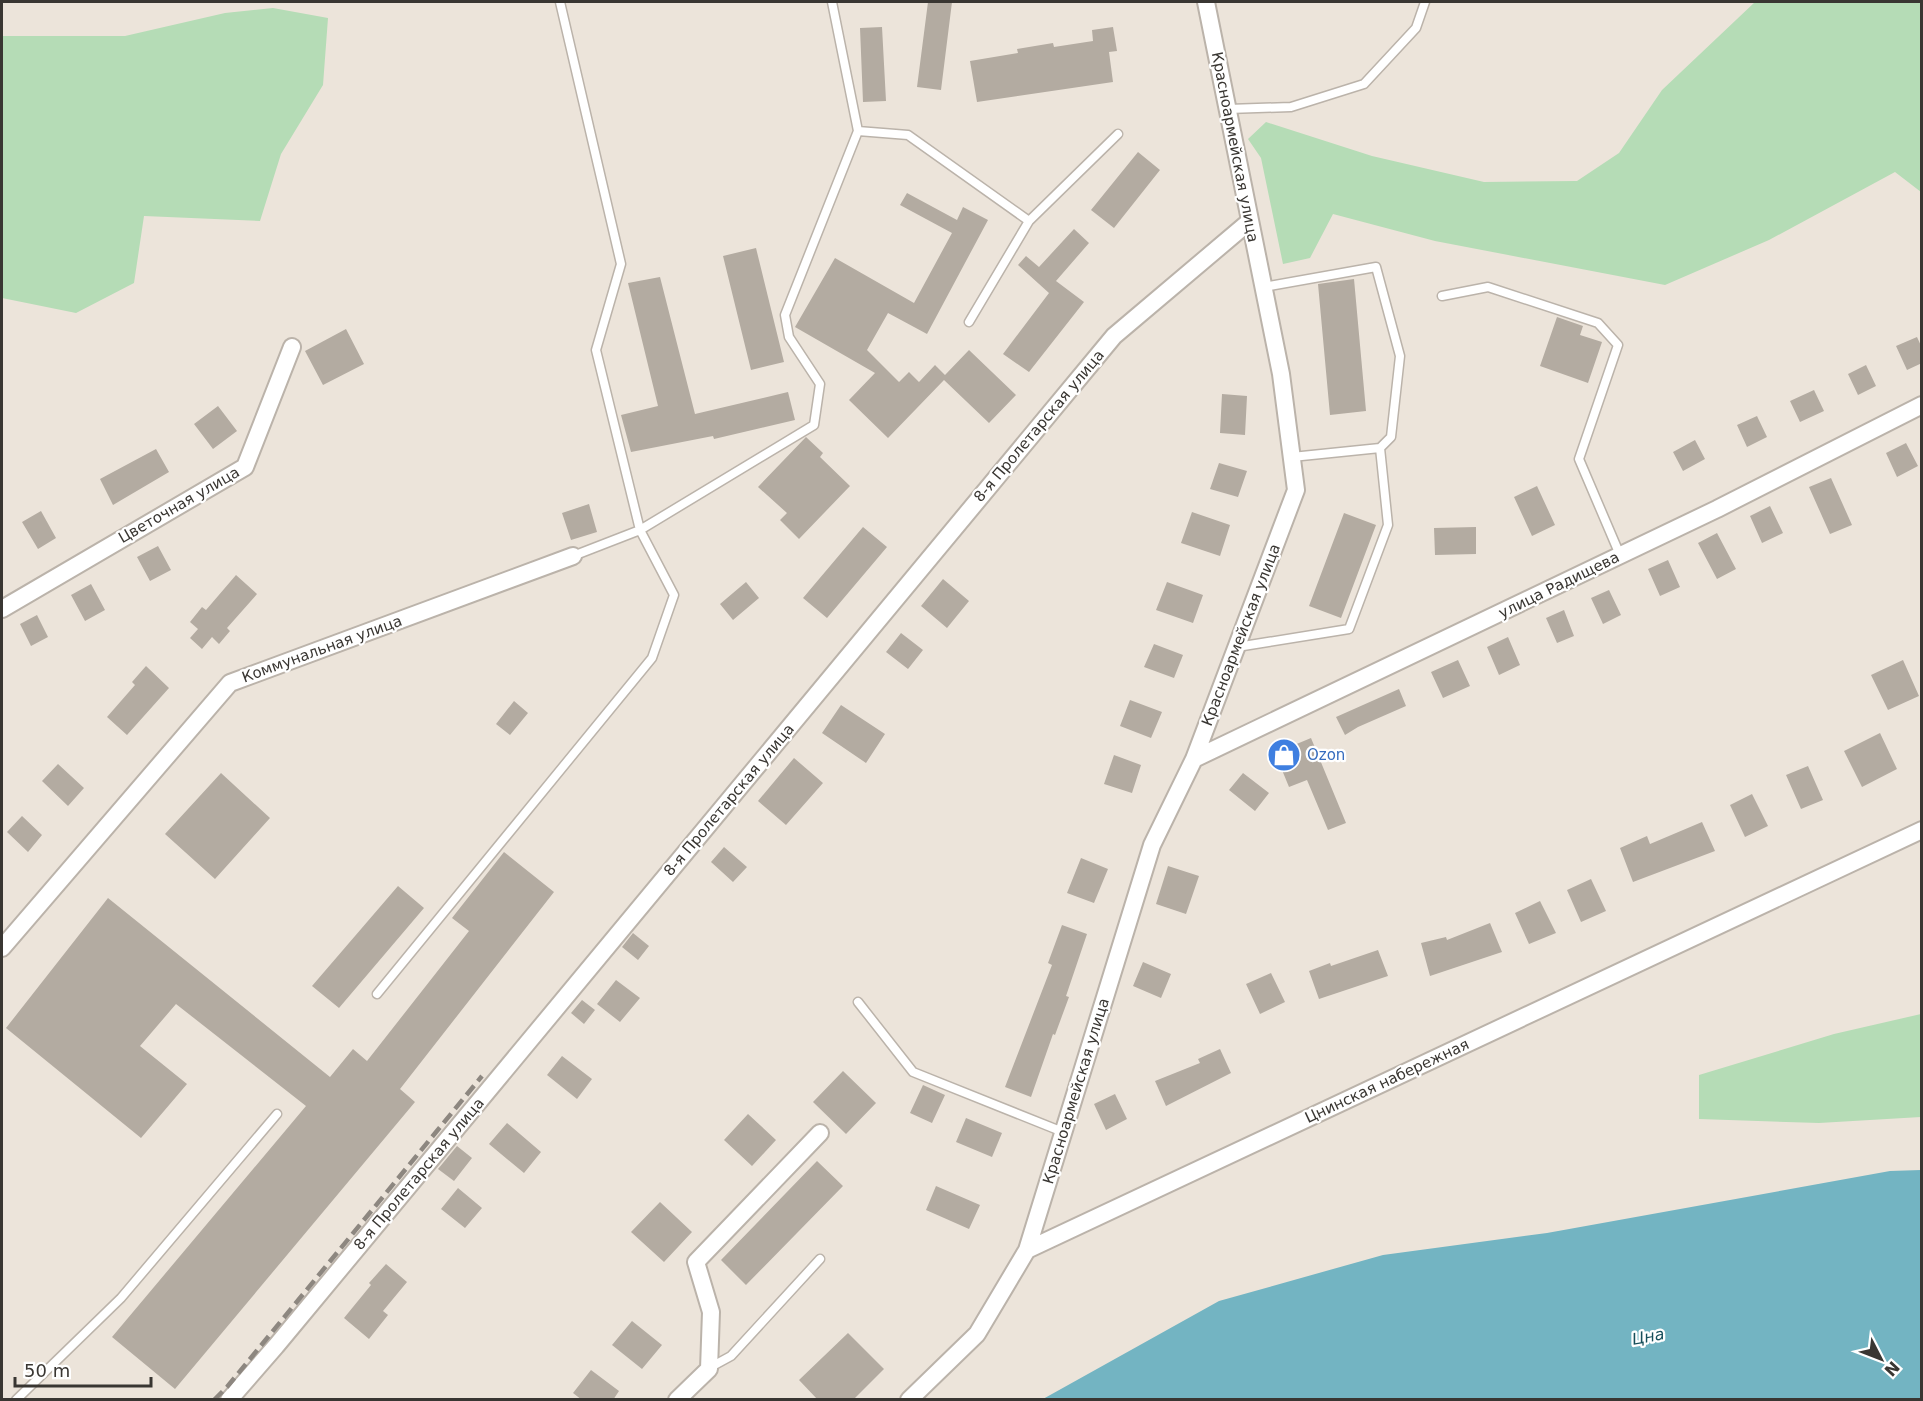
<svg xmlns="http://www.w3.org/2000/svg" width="1923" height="1401" viewBox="0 0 1923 1401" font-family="'DejaVu Sans',sans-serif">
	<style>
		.green { fill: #b5dcb6 }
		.water { fill: #73b4c2 }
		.building { fill: #b3aba1 }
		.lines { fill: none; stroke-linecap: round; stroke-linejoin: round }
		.service-casing { stroke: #bbb3aa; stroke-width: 11 }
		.minor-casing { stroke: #bbb3aa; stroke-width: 20 }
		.service { stroke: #fff; stroke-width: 8 }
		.minor { stroke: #fff; stroke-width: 16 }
		.rail { stroke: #8d8780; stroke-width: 4.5; stroke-dasharray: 12 6; stroke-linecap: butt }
		.labels { text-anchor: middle; stroke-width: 4.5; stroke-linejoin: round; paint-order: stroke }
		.street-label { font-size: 15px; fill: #393632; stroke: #fff }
		.shop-label { font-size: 15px; fill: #366cbe; stroke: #fff; text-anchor: start }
		.water-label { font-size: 16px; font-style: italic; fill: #164e5a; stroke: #fff }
	</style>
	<rect width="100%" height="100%" fill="#ece4da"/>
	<path class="green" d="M 1755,2 L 1921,2 L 1921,192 L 1895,172 L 1769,240 L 1665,285 L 1435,241 L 1333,214 L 1310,258 L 1283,264 L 1261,158 L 1248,139 L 1266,122 L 1372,156 L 1484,182 L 1577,181 L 1619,153 L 1662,90 Z
		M 273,8 L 328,18 L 323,85 L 281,154 L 260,221 L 144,216 L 134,283 L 76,313 L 2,298 L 2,36 L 125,36 L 225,13 Z
		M 1921,1014 L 1921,1117 L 1819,1123 L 1699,1119 L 1699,1075 L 1834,1034 Z"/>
	<path class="water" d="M 1921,1170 L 1921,1399 L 1043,1399 L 1219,1301 L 1383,1255 L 1547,1233 L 1890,1171 Z"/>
	<path class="building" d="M 928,2 L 952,2 L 941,90 L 917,87 Z
		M 882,27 L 886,101 L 863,102 L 860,28 Z
		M 1113,27 L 1117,51 L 1109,52 L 1113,82 L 977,102 L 970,61 L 1018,53 L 1017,49 L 1053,43 L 1054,47 L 1093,41 L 1092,30 Z
		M 1138,152 L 1160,170 L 1114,228 L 1091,210 Z
		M 907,193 L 957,220 L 963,207 L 988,220 L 927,334 L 888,313 L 867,350 L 899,382 L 909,372 L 919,382 L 935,365 L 945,375 L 969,350 L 1016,395 L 989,423 L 944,380 L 888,438 L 849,400 L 875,373 L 795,327 L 835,258 L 914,303 L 952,233 L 900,205 Z
		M 1074,229 L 1089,243 L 1056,281 L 1084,302 L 1029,372 L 1003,354 L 1049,293 L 1018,265 L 1026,256 L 1039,267 Z
		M 756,248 L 784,362 L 751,370 L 723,256 Z
		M 660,277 L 695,414 L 788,392 L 795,420 L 714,439 L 713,436 L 631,452 L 621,415 L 658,406 L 628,283 Z
		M 1354,279 L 1366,411 L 1330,415 L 1318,284 Z
		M 1557,317 L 1583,326 L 1580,335 L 1602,342 L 1588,383 L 1540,366 Z
		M 346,329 L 364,364 L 323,385 L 305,351 Z
		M 1917,337 L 1922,348 L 1922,363 L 1907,370 L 1896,346 Z
		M 1866,365 L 1876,386 L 1858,395 L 1848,374 Z
		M 1814,390 L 1824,411 L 1800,422 L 1790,401 Z
		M 1222,394 L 1247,396 L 1245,435 L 1220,433 Z
		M 218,406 L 237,431 L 213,449 L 194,424 Z
		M 1757,416 L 1767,437 L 1747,447 L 1737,425 Z
		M 806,437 L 823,453 L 820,457 L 850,486 L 799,539 L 780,520 L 787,513 L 758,487 Z
		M 1695,440 L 1705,459 L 1683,471 L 1673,452 Z
		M 1906,443 L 1918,466 L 1897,477 L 1886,453 Z
		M 156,449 L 169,472 L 113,505 L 100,479 Z
		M 1219,463 L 1247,471 L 1238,497 L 1210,489 Z
		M 1831,478 L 1852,525 L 1830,534 L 1809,487 Z
		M 1537,486 L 1555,525 L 1532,536 L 1514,497 Z
		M 589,504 L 597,532 L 571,540 L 562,513 Z
		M 1770,506 L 1783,533 L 1762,543 L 1750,516 Z
		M 41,511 L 56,538 L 38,549 L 22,522 Z
		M 1192,512 L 1230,525 L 1220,556 L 1181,543 Z
		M 1344,513 L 1376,525 L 1341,618 L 1309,606 Z
		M 863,527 L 887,547 L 827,618 L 803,598 Z
		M 1476,527 L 1476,554 L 1435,555 L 1434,528 Z
		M 1717,533 L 1736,569 L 1717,579 L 1698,543 Z
		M 158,546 L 171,570 L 150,581 L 137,557 Z
		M 1668,560 L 1680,587 L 1660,596 L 1648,569 Z
		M 236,575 L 257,594 L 227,628 L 230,631 L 219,644 L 212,637 L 202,649 L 190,638 L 198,629 L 190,622 L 202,607 L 206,610 Z
		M 943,579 L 969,601 L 947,628 L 921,606 Z
		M 746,582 L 759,598 L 733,620 L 720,604 Z
		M 1167,582 L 1203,595 L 1193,623 L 1156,610 Z
		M 91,584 L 105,610 L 85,621 L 71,595 Z
		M 1609,590 L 1621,615 L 1603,624 L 1591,598 Z
		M 1564,610 L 1574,636 L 1557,643 L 1546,618 Z
		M 37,615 L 48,637 L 31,646 L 20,624 Z
		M 901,633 L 923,650 L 908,669 L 886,652 Z
		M 1508,637 L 1520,665 L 1499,675 L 1487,647 Z
		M 1154,644 L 1183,655 L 1174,678 L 1144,667 Z
		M 1458,660 L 1470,686 L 1443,698 L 1431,672 Z
		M 1903,660 L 1919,696 L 1888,710 L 1871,675 Z
		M 146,666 L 169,688 L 127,735 L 107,717 L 135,685 L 132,682 Z
		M 1399,689 L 1406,706 L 1358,727 L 1345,735 L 1336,717 Z
		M 1130,700 L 1162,712 L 1151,738 L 1120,726 Z
		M 514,701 L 528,713 L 510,735 L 496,724 Z
		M 841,705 L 885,734 L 866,763 L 822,733 Z
		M 1880,733 L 1897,769 L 1862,787 L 1844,751 Z
		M 1311,738 L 1346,823 L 1328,830 L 1307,780 L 1289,787 L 1275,753 Z
		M 1114,755 L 1141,765 L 1132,793 L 1104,784 Z
		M 794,758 L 823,783 L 786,825 L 758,801 Z
		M 58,764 L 84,788 L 68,806 L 42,781 Z
		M 1808,766 L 1823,800 L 1801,809 L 1786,775 Z
		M 221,773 L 270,818 L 215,879 L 165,834 Z
		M 1243,773 L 1269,793 L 1255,811 L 1229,790 Z
		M 1752,794 L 1768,826 L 1745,837 L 1730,805 Z
		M 22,816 L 42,835 L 28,852 L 7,832 Z
		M 1702,822 L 1715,851 L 1633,882 L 1620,848 L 1647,836 L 1650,844 Z
		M 724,847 L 747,867 L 733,882 L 711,862 Z
		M 504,852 L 554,892 L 400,1089 L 415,1102 L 175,1389 L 112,1337 L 306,1106 L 176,1004 L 140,1046 L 187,1084 L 141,1138 L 6,1028 L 108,898 L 330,1077 L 353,1049 L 367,1061 L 469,931 L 452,918 Z
		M 1081,858 L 1108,869 L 1094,903 L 1067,893 Z
		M 1168,866 L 1199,876 L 1186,914 L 1156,904 Z
		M 1591,879 L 1606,911 L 1581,922 L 1567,890 Z
		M 398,886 L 424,908 L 339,1008 L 312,986 Z
		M 1540,901 L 1556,933 L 1529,944 L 1515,913 Z
		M 1490,923 L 1502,952 L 1430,976 L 1421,943 L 1446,937 L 1447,940 Z
		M 1062,925 L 1087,934 L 1066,996 L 1069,997 L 1055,1035 L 1053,1034 L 1031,1097 L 1005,1087 L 1052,965 L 1048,963 Z
		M 633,933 L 649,946 L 638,960 L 622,947 Z
		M 1378,950 L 1388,976 L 1319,999 L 1309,971 L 1330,963 L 1331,966 Z
		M 1143,962 L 1171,974 L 1161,998 L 1133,986 Z
		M 1271,973 L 1285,1002 L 1260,1014 L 1246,984 Z
		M 616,980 L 640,998 L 620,1022 L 597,1004 Z
		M 582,1000 L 595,1010 L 584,1024 L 571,1013 Z
		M 1220,1049 L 1231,1073 L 1166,1106 L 1155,1081 L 1200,1063 L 1198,1059 Z
		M 562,1056 L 592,1079 L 577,1099 L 547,1075 Z
		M 843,1071 L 876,1103 L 846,1134 L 813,1102 Z
		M 923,1085 L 945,1095 L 932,1123 L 910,1113 Z
		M 1115,1094 L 1127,1119 L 1106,1130 L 1094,1104 Z
		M 748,1114 L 776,1140 L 752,1166 L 724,1140 Z
		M 966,1118 L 1002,1133 L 992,1157 L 956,1142 Z
		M 507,1123 L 541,1152 L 524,1173 L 489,1144 Z
		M 457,1146 L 472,1158 L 454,1181 L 438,1169 Z
		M 817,1161 L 843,1186 L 746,1285 L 721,1260 Z
		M 936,1186 L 980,1205 L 969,1229 L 926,1210 Z
		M 458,1188 L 482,1208 L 465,1228 L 441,1209 Z
		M 660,1202 L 692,1232 L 664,1262 L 631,1232 Z
		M 386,1264 L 407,1282 L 383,1311 L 388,1315 L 369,1339 L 344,1318 L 371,1285 L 369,1283 Z
		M 632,1321 L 662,1345 L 642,1369 L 612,1345 Z
		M 848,1333 L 884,1369 L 853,1400 L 818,1400 L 799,1380 Z
		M 591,1370 L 619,1391 L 613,1400 L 582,1400 L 573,1393 Z"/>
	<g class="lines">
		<defs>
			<path id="service" d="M 560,2 L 621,264 L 596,350 L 640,530 L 814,425 L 820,384 L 789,337 L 785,315 L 858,131 L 908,135 L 1029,221 L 969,322
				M 832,2 L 858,131
				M 1228,109 L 1291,107 L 1364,84 L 1416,28 L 1425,2
				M 1029,221 L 1118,134
				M 1264,287 L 1376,267 L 1400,356 L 1391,437 L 1380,448 L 1292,457
				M 1442,296 L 1488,287 L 1598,323 L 1618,345 L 1579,459 L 1620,555
				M 1237,647 L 1349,629 L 1388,525 L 1380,448
				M 377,994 L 652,658 L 674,595 L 640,530 L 573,556
				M 858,1002 L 913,1072 L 1063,1132
				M 709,1368 L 731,1356 L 820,1259
				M 16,1400 L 121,1298 L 277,1114"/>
			<path id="minor" d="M 2,609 L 245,467 L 292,347
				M 1194,759 L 1717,509 L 1922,405
				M 2,948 L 230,683 L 573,556
				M 1027,1250 L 1922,830
				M 229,1400 L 276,1346 L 1114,336 L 1250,221
				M 677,1400 L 709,1369 L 711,1312 L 696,1262 L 820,1133
				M 909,1400 L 977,1334 L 1027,1250 L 1152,845 L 1194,759 L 1296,490 L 1281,374 L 1206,2"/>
		</defs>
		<use href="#service" class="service-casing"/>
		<use href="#minor" class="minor-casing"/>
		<use href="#service" class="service"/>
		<use href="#minor" class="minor"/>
		<path class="rail" d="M 214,1400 L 227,1387 L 482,1076"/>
	</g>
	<defs>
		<symbol id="shop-disc" viewBox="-11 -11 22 22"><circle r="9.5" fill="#3f7fe0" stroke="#fff"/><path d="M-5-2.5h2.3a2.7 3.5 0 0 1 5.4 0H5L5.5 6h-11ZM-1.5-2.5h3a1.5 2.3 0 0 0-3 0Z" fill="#fff"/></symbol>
	</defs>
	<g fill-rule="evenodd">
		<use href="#shop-disc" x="1265" y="736" width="38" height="38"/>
	</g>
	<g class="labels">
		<g class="street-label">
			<text transform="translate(1235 147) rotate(79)" y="5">Красноармейская улица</text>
			<text transform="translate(1039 426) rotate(-50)" y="5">8-я Пролетарская улица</text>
			<text transform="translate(179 505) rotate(-30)" y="5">Цветочная улица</text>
			<text transform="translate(1559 585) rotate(-26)" y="5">улица Радищева</text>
			<text transform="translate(1241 635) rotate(-69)" y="5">Красноармейская улица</text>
			<text transform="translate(322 649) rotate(-20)" y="5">Коммунальная улица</text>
			<text transform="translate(729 800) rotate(-50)" y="5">8-я Пролетарская улица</text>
			<text transform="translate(1387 1081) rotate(-25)" y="5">Цнинская набережная</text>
			<text transform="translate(1076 1091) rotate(-73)" y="5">Красноармейская улица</text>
			<text transform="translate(419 1174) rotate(-50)" y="5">8-я Пролетарская улица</text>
		</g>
		<g class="shop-label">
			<text x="1307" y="760">Ozon</text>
		</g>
		<g class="water-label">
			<text transform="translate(1648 1336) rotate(-11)" y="6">Цна</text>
		</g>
	</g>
	<rect width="1923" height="1401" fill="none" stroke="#393632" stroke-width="6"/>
	<g transform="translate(1881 1359) rotate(132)" stroke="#ffffff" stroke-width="4.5" paint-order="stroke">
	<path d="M0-4.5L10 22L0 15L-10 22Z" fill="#393632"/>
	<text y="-9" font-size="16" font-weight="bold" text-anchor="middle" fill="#393632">N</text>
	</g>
	<path d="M15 1377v9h136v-9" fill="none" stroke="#393632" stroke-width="3"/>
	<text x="24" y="1377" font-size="18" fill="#393632" stroke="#ffffff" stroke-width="4.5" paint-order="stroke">50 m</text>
</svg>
